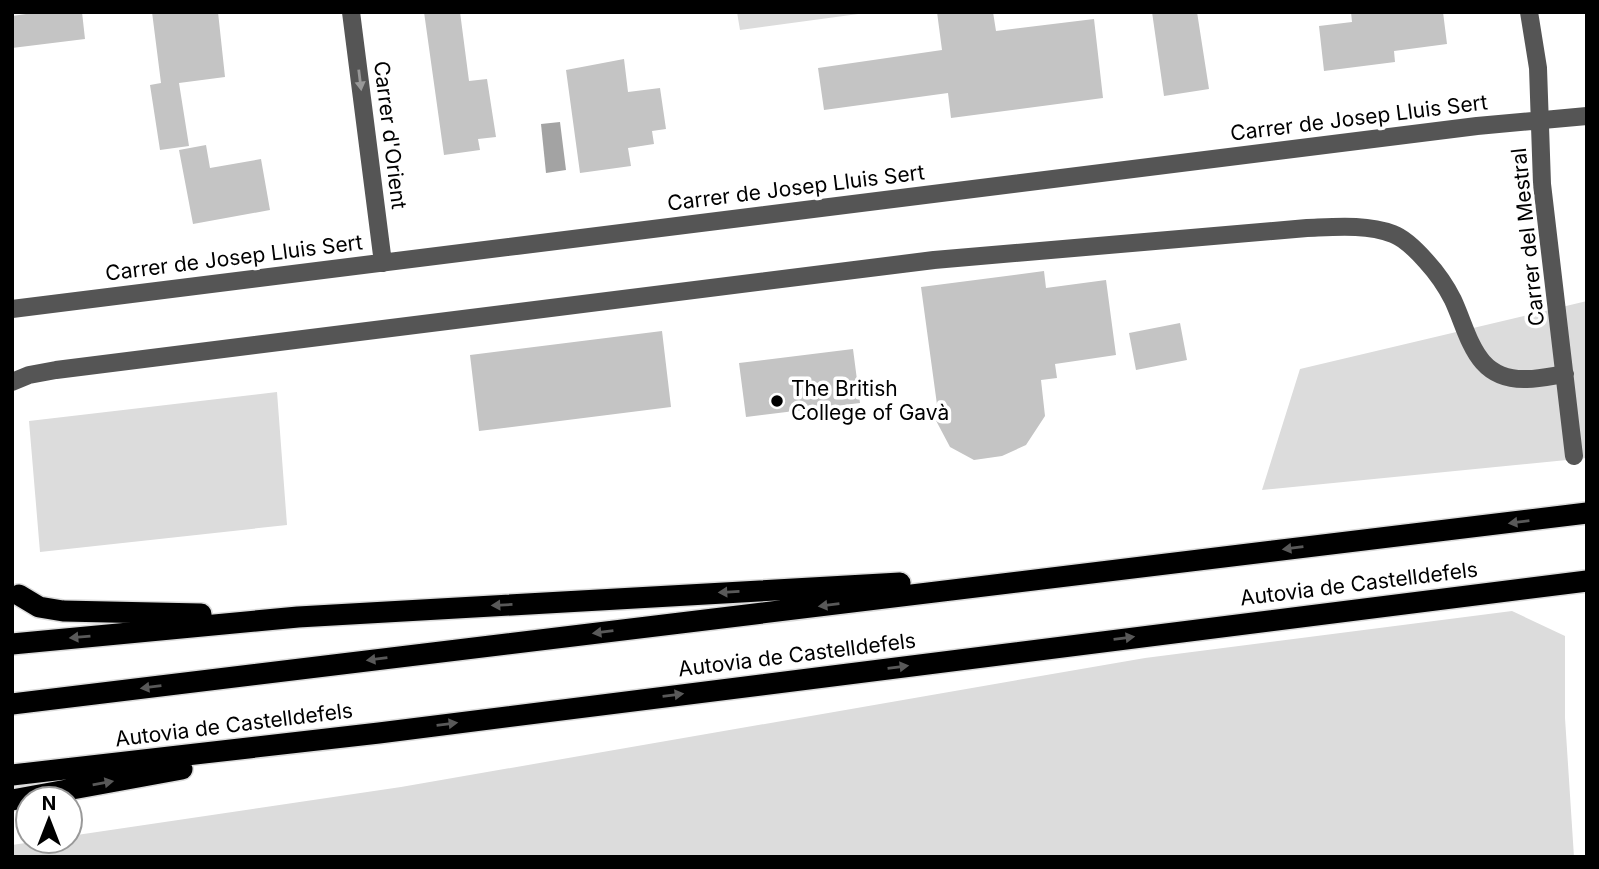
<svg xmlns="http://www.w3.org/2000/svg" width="1599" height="869" viewBox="0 0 1599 869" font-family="Inter,sans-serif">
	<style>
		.green { fill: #dcdcdc }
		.water { fill: #a3a3a3 }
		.building { fill: #c4c4c4 }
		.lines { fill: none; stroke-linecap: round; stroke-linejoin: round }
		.highway-casing { stroke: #dbdbdb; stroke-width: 24 }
		.minor { stroke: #555; stroke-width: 18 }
		.highway { stroke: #000; stroke-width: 21 }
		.oneway { fill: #999 }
		.oneway2 { fill: #595959 }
		.poi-dot { fill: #000; stroke: #fff; stroke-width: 2.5 }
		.labels { text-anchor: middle; stroke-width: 7; stroke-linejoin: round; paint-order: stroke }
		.street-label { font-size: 21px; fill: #000; stroke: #fff }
		.poi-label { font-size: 21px; fill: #000; stroke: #fff; text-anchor: start }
	</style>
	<rect width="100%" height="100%" fill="#fff"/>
	<path class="green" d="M 737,12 L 873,12 L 740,30 Z
		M 1587,301 L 1587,458 L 1262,490 L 1300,369 Z
		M 277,392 L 287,525 L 40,552 L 29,421 Z
		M 1512,611 L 1565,636 L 1565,718 L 1574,857 L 12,857 L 12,845 L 39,841 L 70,841 L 70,836 L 401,787 L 1145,658 Z"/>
	<path class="water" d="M 560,122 L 566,170 L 546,173 L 541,124 Z"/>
	<path class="building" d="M 40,12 L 82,12 L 85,39 L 12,48 L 12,16 Z
		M 152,12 L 218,12 L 225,77 L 179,83 L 189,146 L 160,150 L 150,85 L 161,83 Z
		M 424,12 L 460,12 L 469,81 L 487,79 L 496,137 L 478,139 L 480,150 L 444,155 Z
		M 937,12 L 993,12 L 996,31 L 1094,19 L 1103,98 L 951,118 L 948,93 L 824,110 L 818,68 L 942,50 Z
		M 1152,12 L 1197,12 L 1209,89 L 1164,96 Z
		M 1351,12 L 1443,12 L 1447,44 L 1394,51 L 1395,62 L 1324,71 L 1319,26 L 1352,22 Z
		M 624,59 L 628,92 L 660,88 L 666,129 L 652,131 L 654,144 L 628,148 L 631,166 L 580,173 L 566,70 Z
		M 206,145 L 210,168 L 261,159 L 270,210 L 193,224 L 179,150 Z
		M 1044,271 L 1046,288 L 1106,280 L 1116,355 L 1055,364 L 1057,378 L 1041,380 L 1045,416 L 1026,445 L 1002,456 L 974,460 L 950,447 L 932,413 L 938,412 L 921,287 Z
		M 1180,323 L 1187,360 L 1136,370 L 1129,333 Z
		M 662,331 L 671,407 L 479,431 L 470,355 Z
		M 853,349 L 860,403 L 746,417 L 739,363 Z"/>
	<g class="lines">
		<defs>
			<path id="highway" d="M 19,595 L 39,607 L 63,611 L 201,614
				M 12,644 L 298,617 L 900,583
				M 12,704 L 1587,513
				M 12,775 L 379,733 L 1587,581
				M 12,800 L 182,769"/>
		</defs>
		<use href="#highway" class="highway-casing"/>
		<path class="minor" d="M 351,12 L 383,263
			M 1529,12 L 1538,68 L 1542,184 L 1574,456
			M 12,309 L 1477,126 L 1587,116
			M 12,382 L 29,375 L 56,370 L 934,260 L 1307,228 C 1335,227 1366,224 1393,234 C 1404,238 1418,252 1426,261 C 1437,273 1446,286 1453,300 C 1470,337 1475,381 1527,379 C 1540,379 1552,376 1565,374"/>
		<use href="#highway" class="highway"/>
	</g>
	<defs><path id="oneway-solid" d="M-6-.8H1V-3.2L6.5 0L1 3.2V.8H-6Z" transform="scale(1.75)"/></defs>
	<use class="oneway" href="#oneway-solid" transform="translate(360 80) rotate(83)"/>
	<g class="oneway2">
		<use href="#oneway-solid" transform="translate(1519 522) rotate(173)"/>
		<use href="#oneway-solid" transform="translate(1293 548) rotate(173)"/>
		<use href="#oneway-solid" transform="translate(729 592) rotate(177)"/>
		<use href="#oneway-solid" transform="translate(502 605) rotate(177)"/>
		<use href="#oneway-solid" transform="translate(829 605) rotate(173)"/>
		<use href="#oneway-solid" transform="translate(603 632) rotate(173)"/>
		<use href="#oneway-solid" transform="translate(80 637) rotate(175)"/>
		<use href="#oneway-solid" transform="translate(1124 638) rotate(-7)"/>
		<use href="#oneway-solid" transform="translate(377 659) rotate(173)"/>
		<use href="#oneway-solid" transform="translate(898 667) rotate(-7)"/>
		<use href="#oneway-solid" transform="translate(151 687) rotate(173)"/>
		<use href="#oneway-solid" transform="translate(673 695) rotate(-7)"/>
		<use href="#oneway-solid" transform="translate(447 724) rotate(-7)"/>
		<use href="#oneway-solid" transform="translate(103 783) rotate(-10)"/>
	</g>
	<circle class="poi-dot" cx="777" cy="401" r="7"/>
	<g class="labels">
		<g class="street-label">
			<text transform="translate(1359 118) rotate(-7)" y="7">Carrer de Josep Lluis Sert</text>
			<text transform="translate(390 135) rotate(83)" y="7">Carrer d'Orient</text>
			<text transform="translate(796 188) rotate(-7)" y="7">Carrer de Josep Lluis Sert</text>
			<text transform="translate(1528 237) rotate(-96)" y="7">Carrer del Mestral</text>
			<text transform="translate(234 258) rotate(-7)" y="7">Carrer de Josep Lluis Sert</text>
			<text transform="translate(1359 584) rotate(-7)" y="7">Autovia de Castelldefels</text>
			<text transform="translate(797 655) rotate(-7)" y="7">Autovia de Castelldefels</text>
			<text transform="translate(234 725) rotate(-7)" y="7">Autovia de Castelldefels</text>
		</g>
		<g class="poi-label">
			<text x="791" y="396">The British<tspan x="791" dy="24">College of Gavà</tspan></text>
		</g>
	</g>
	<rect width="1599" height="869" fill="none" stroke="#000000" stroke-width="28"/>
	<g transform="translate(49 820)"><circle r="33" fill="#ffffff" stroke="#999999" stroke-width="2"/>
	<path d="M0-5L12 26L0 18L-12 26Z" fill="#000000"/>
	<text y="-10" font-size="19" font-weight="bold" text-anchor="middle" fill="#000000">N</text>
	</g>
</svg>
